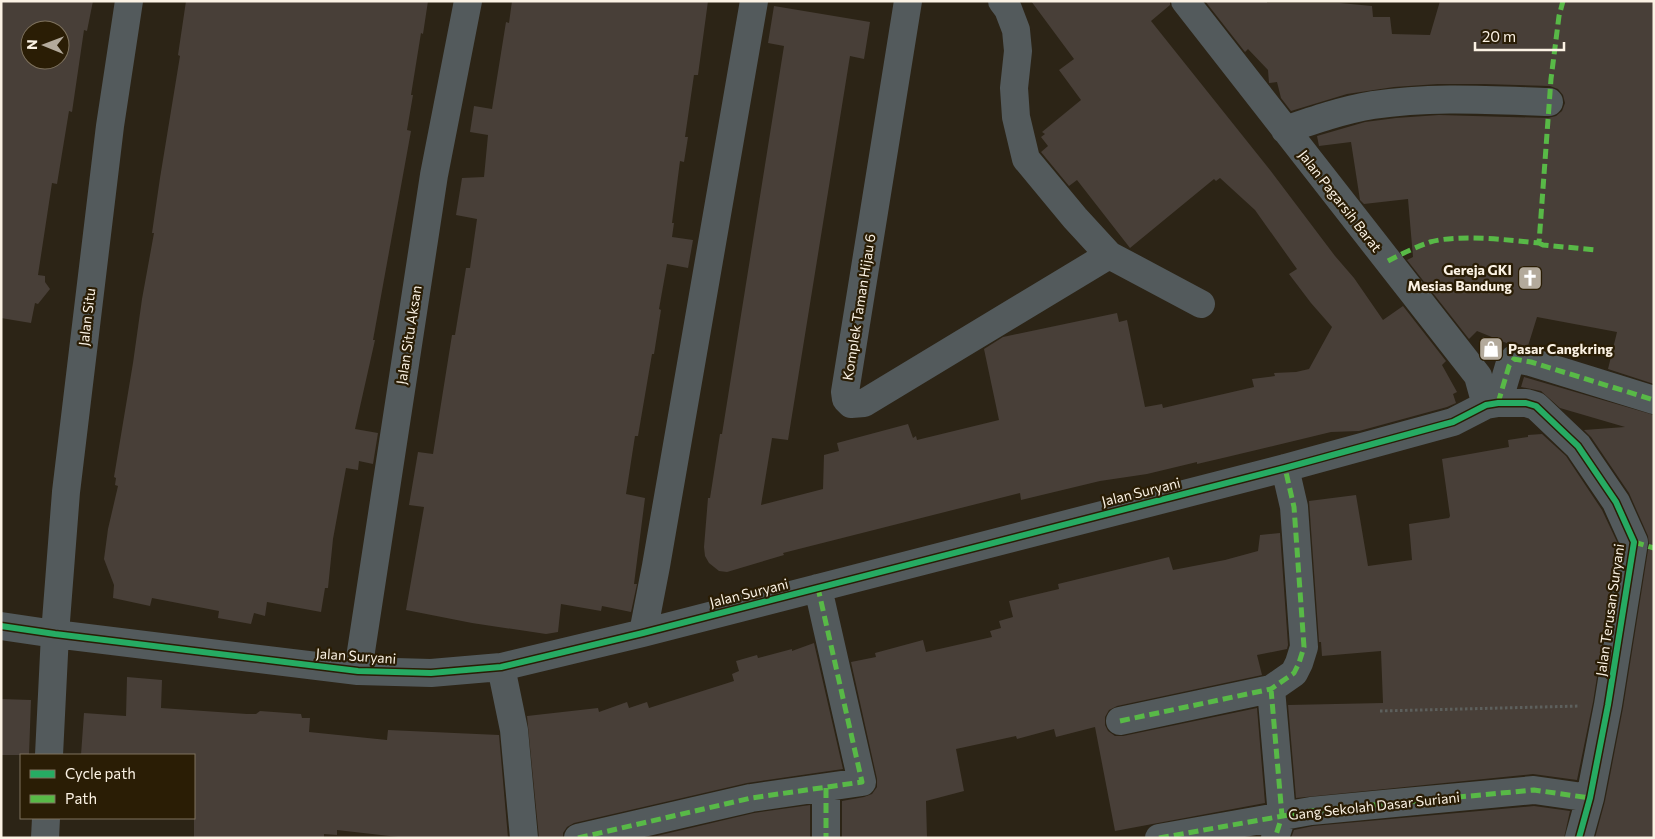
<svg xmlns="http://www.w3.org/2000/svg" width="1655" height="839" viewBox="0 0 1655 839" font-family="Commissioner,sans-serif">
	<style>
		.building { fill: #483f38; fill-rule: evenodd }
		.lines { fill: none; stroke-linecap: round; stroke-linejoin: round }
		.path { stroke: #5d605d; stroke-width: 3; stroke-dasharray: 2.5 2.5; stroke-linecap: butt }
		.minor { stroke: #535a5c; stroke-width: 28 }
		.quiet { stroke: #58b947; stroke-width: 5; stroke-dasharray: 10 5; stroke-linecap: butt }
		.cycleway-casing { stroke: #2a1d05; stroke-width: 9 }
		.cycleway { stroke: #26ab63; stroke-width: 6 }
		.labels { text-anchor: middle; stroke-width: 4.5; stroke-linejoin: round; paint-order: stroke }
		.street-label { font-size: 14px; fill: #fbf2e4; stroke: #2a1d05 }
		.poi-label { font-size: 14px; font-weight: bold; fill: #fbf2e4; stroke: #2a1d05; text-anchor: end }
	</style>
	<rect width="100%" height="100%" fill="#2c2416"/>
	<path class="building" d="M 1,1 L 93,1 L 87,31 L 84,30 L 72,112 L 69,111 L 57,184 L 52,183 L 38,275 L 45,276 L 45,282 L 50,289 L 38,304 L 35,303 L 31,323 L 1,318 ZM 30,30 L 60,30 L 60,60 L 30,60 Z
		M 186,1 L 428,1 L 423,34 L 421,33 L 411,95 L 413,95 L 407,130 L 411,131 L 373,340 L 375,340 L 355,429 L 378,433 L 373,464 L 359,461 L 358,470 L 346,468 L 333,539 L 328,588 L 325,588 L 321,612 L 267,602 L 265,616 L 254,613 L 251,624 L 218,618 L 219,611 L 152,598 L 150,606 L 113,598 L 114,585 L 104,559 L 108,529 L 118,486 L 115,485 L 116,478 L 114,477 L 133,363 L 142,299 L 154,233 L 152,233 L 160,178 L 180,56 L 178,55 Z
		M 512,1 L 708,1 L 698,75 L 694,75 L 685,137 L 688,137 L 684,162 L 680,161 L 672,223 L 674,223 L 672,237 L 693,240 L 688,268 L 667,264 L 659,309 L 661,310 L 654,354 L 652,354 L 638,436 L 635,436 L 626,494 L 645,498 L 634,584 L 637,584 L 631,612 L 602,606 L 601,611 L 561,604 L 558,632 L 546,634 L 472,623 L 406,610 L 424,507 L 409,505 L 418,452 L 433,454 L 452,335 L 455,335 L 466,268 L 470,268 L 477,219 L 456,215 L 462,178 L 484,177 L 488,135 L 470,132 L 474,106 L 492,109 L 506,22 L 509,23 Z
		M 1031,1 L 1170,1 L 1170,5 L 1151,21 L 1270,170 L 1335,256 L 1354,278 L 1383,320 L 1403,306 L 1446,361 L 1442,365 L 1457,392 L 1453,394 L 1456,403 L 1447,407 L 1359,431 L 1331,432 L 1227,457 L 1197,464 L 1197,462 L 1147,474 L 1100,481 L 1021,500 L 1020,493 L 783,553 L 784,555 L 727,572 L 719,571 L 709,563 L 705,556 L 704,547 L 708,498 L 710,498 L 720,434 L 722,434 L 784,46 L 768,43 L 774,6 L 870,22 L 864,59 L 850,56 L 788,440 L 772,438 L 761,505 L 823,489 L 824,455 L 839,451 L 837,443 L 908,424 L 913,438 L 916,436 L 917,440 L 999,420 L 984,349 L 1003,337 L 1117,313 L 1119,322 L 1127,320 L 1145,407 L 1162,404 L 1163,408 L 1254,387 L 1252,379 L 1275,376 L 1274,373 L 1296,372 L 1309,369 L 1332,327 L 1311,303 L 1289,274 L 1297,269 L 1255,210 L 1220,178 L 1216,181 L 1214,179 L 1130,248 L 1077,180 L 1069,186 L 1041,152 L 1048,146 L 1041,137 L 1045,134 L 1042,132 L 1081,100 L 1059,70 L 1074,59 Z
		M 1205,1 L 1267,1 L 1267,3 L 1340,3 L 1372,6 L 1373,17 L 1390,17 L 1392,34 L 1430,35 L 1440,1 L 1654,1 L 1654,384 L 1608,369 L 1617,332 L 1537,317 L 1528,346 L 1517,344 L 1509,344 L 1477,331 L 1469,339 L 1407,260 L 1413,257 L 1408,199 L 1364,204 L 1360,200 L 1351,142 L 1319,146 L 1317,136 L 1365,122 L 1396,118 L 1439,115 L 1548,118 L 1556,116 L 1562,111 L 1565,103 L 1563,95 L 1558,89 L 1550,86 L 1484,84 L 1438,84 L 1394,87 L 1347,94 L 1291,111 L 1281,98 L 1277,82 L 1269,83 L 1268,70 L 1248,49 L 1245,52 Z
		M 1524,377 L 1654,415 L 1654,838 L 1595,838 L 1605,801 L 1623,708 L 1649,544 L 1648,536 L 1629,493 L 1591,437 L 1584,430 L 1625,427 L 1560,408 L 1541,391 L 1521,387 Z
		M 1542,434 L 1566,456 L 1602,510 L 1618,544 L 1593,702 L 1577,780 L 1533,774 L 1296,798 L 1288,705 L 1383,703 L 1381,651 L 1322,656 L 1321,642 L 1319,642 L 1309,501 L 1356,495 L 1368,566 L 1412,560 L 1409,524 L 1449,518 L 1450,516 L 1442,459 L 1509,447 L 1508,440 L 1528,437 L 1528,435 Z
		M 1280,533 L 1288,645 L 1287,649 L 1257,655 L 1262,675 L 1117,706 L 1109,710 L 1105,717 L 1105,725 L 1108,731 L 1115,736 L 1123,736 L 1257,708 L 1265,803 L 1115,831 L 1095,727 L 1056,737 L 1054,729 L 1017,739 L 1016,736 L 956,749 L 964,791 L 926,801 L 927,838 L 842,838 L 842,801 L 864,797 L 872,794 L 877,787 L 877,779 L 851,662 L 876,657 L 875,653 L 923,640 L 926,652 L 992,637 L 990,631 L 1001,628 L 999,621 L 1013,617 L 1009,601 L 1059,589 L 1058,584 L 1169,557 L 1173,570 L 1225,560 L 1258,551 L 1260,535 Z
		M 814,643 L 843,769 L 747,783 L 574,823 L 567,827 L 563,833 L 563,838 L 539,838 L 527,716 L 598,708 L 599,712 L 627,702 L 629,708 L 647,702 L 649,708 L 734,681 L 732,674 L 739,671 L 736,661 L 757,655 L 758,658 L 792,649 L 792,651 Z
		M 127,677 L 162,680 L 161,708 L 247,714 L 256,714 L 260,711 L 301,714 L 302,718 L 310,718 L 309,732 L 387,740 L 388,730 L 499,735 L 508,838 L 407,838 L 337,830 L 337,835 L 324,834 L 324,838 L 194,838 L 194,755 L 81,755 L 84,713 L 126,716 Z
		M 1,699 L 31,700 L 29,755 L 1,755 Z
		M 810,805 L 810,838 L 648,838 L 754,813 Z
		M 1534,806 L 1570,811 L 1564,838 L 1291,838 L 1294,830 L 1313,826 Z"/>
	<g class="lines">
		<path class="path" d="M 1380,711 L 1580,706"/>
		<path class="minor" d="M 908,1 L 845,392 L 846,399 L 851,404 L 864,403 L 1109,255
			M 1002,1 L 1008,9 L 1016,30 L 1018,51 L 1014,88 L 1016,117 L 1026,159 L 1075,218 L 1109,255 L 1201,304
			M 1185,1 L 1478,376 L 1486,405
			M 1285,130 C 1314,120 1343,110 1373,105 C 1431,96 1491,100 1549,102
			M 1498,403 L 1509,366 L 1514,359 L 1531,362 L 1654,400
			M 1,626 L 55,634 L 358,671 L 431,673 L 501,667 L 643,633 L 1285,468 L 1453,422 L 1486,405 L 1498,403 L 1526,403 L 1536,406 L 1578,446 L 1616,502 L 1634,542 L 1608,705 L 1590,798 L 1579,838
			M 643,633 L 656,566 L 754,1
			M 501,667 L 514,730 L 524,838
			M 358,671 L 434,175 L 468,1
			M 1271,689 L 1282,816 L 1275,838
			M 1120,721 L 1271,689 L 1294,673 L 1299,663 L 1304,647 L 1294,507 L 1285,468
			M 49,755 L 55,634 L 66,492 L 110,126 L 129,1
			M 826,788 L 826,838
			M 45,838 L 46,818
			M 578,838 L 751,798 L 862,782 L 818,588
			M 1159,838 L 1311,811 L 1384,804 L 1534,790 L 1590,798"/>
		<path class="quiet" d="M 1539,243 L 1543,245 L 1597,250
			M 1388,261 C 1401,254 1416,247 1430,242 C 1459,234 1509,240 1539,243 L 1551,79 L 1559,16 L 1563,1
			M 1498,403 L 1509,366 L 1514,359 L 1531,362 L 1654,400
			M 1634,542 L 1654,548
			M 1271,689 L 1282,816 L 1275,838
			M 1120,721 L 1271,689 L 1294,673 L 1299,663 L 1304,647 L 1294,507 L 1285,468
			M 826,788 L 826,838
			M 578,838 L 751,798 L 862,782 L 818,588
			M 1159,838 L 1311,811 L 1384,804 L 1534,790 L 1590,798"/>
		<defs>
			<path id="cycleway" d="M 1,626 L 55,634 L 358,671 L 431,673 L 501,667 L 643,633 L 1285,468 L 1453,422 L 1486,405 L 1498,403 L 1526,403 L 1536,406 L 1578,446 L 1616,502 L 1634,542 L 1608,705 L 1590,798 L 1579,838"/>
		</defs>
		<use href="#cycleway" class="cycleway-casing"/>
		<use href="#cycleway" class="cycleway"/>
	</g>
	<defs>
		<symbol id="church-square" viewBox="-11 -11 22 22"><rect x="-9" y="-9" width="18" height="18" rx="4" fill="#b3aa9c" stroke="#2a1d05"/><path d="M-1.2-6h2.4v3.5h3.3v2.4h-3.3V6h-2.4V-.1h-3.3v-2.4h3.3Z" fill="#fff"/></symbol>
		<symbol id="shop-square" viewBox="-11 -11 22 22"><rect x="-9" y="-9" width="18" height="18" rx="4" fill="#b3aa9c" stroke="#2a1d05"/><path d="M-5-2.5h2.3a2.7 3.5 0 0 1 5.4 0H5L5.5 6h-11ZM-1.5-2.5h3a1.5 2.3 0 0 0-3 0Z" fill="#fff"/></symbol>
	</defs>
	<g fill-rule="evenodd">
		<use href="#church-square" x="1516" y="264" width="28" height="28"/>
		<use href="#shop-square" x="1477" y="335" width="28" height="28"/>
	</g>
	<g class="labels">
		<g class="street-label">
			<text transform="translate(1340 201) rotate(52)" y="5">Jalan Pagarsih Barat</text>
			<text transform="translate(859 307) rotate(-81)" y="5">Komplek Taman Hijau 6</text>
			<text transform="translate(87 317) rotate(-83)" y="5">Jalan Situ</text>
			<text transform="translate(409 335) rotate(-81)" y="5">Jalan Situ Aksan</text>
			<text transform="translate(1141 492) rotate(-14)" y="5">Jalan Suryani</text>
			<text transform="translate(749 593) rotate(-14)" y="5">Jalan Suryani</text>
			<text transform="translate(1610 610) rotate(-82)" y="5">Jalan Terusan Suryani</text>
			<text transform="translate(356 656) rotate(4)" y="5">Jalan Suryani</text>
			<text transform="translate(1374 806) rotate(-6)" y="5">Gang Sekolah Dasar Suriani</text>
		</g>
		<g class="poi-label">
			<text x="1512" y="275">Gereja GKI<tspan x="1512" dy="16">Mesias Bandung</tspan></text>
			<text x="1508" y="354" text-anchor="start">Pasar Cangkring</text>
		</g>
	</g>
	<rect width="1655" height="839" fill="none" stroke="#fbf2e4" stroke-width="5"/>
	<rect x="20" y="754" width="175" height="65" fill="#2a1d05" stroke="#7e725e"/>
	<rect x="30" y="770" width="25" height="8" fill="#26ab63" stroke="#7e725e"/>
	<text x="65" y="779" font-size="15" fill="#fbf2e4">Cycle path</text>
	<rect x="30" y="795" width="25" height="8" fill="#58b947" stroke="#7e725e"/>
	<text x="65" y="804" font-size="15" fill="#fbf2e4">Path</text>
	<g transform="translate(45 45) rotate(271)"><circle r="24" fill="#2a1d05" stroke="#7e725e"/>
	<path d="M0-4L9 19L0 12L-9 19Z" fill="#b3aa9c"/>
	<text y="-8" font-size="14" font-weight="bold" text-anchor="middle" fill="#fbf2e4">N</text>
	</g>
	<path d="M1475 42v8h89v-8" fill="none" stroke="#fbf2e4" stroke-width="2.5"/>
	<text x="1482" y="42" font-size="15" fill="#fbf2e4" stroke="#2a1d05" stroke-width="4" paint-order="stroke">20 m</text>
</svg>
